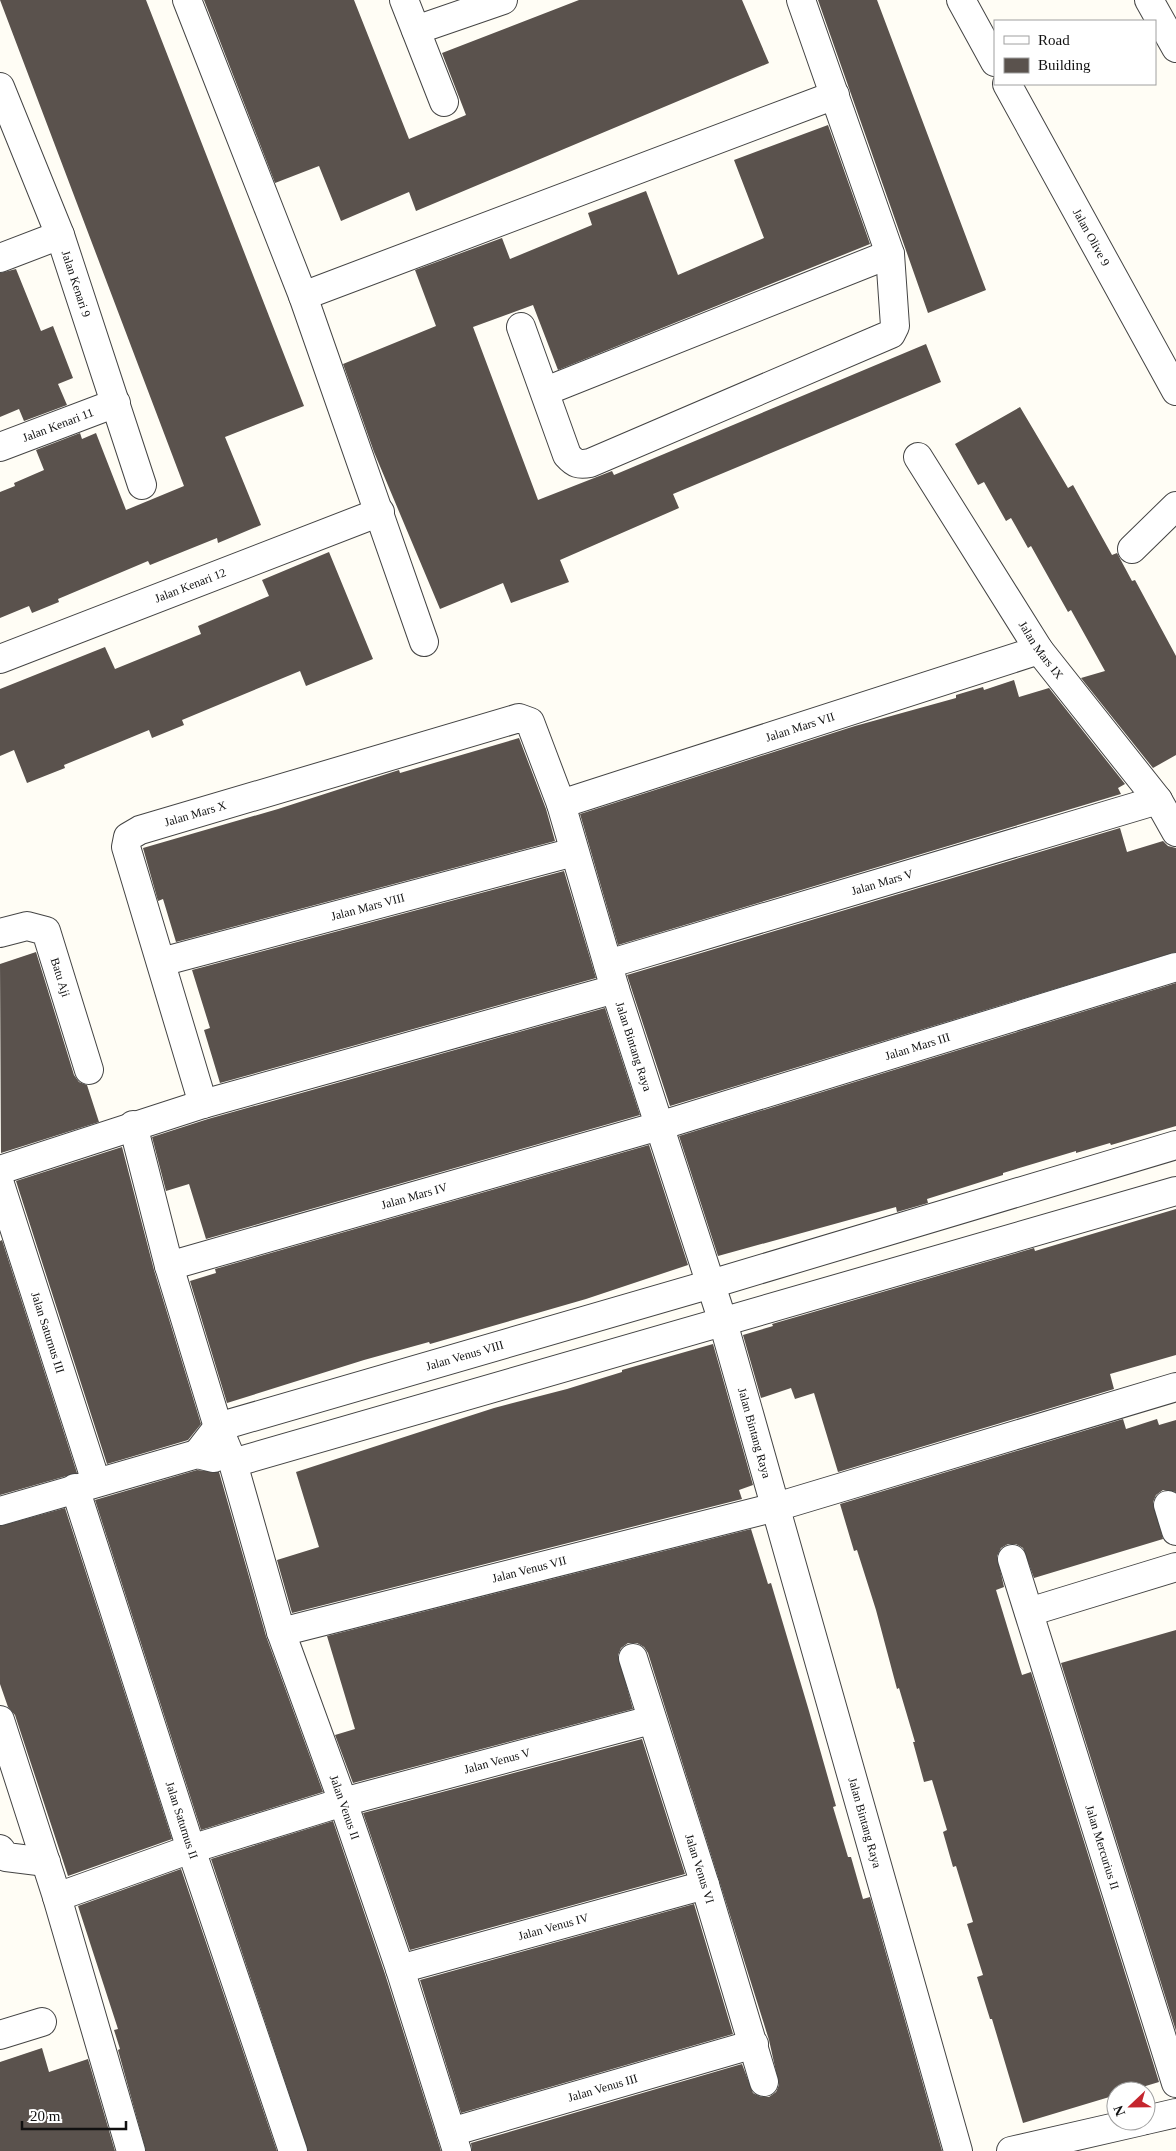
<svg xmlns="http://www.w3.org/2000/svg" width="1176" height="2151" viewBox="0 0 1176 2151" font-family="Georgia,serif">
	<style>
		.building { fill: #5a524d }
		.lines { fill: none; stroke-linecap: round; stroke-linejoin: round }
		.street-casing { stroke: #444; stroke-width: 30 }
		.street { stroke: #fff; stroke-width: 28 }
		.labels { text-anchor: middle; stroke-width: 5; stroke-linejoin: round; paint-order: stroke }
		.street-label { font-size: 12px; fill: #111; stroke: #fff }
	</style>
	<rect width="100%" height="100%" fill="#fffdf5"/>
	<path class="building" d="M 0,0 L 146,0 L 304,406 L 225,437 L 261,525 L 218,543 L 217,538 L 150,565 L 148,561 L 58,599 L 59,602 L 32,613 L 29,606 L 0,618 L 0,492 L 15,486 L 14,483 L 44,470 L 36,450 L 80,433 L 82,439 L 96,433 L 126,510 L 184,486 Z
		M 204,0 L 354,0 L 409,139 L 466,115 L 442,53 L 579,0 L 742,0 L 769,63 L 416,211 L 409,192 L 341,221 L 319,166 L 275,183 Z
		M 818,0 L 877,0 L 986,290 L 928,313 Z
		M 828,125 L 870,244 L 558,370 L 533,305 L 473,327 L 538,500 L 612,471 L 614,475 L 926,344 L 941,382 L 673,494 L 679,508 L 560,560 L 569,582 L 511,603 L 503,583 L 440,609 L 374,452 L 343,364 L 436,326 L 415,270 L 502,238 L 510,259 L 592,225 L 588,213 L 646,191 L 678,275 L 764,238 L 734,160 Z
		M 16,269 L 41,331 L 53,326 L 73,378 L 58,384 L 67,405 L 24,421 L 19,409 L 0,417 L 0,273 Z
		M 1020,407 L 1068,488 L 1073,485 L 1112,555 L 1117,553 L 1132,581 L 1135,580 L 1176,656 L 1176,755 L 1153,768 L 1081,678 L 1105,671 L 1071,610 L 1068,612 L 1031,546 L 1028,548 L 1011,518 L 1006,521 L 984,482 L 978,485 L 955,444 Z
		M 329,552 L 373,659 L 306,686 L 300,671 L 182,720 L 184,725 L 152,738 L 149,730 L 64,765 L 65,768 L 27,783 L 14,750 L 0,756 L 0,689 L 105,647 L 115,669 L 201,634 L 198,626 L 269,596 L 262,580 Z
		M 1014,680 L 1019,697 L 1049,688 L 1125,784 L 1118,788 L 1121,794 L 618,945 L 580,814 L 855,726 L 956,698 L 956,695 L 983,687 L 984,690 Z
		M 519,738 L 546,809 L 555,841 L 176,942 L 163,899 L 158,901 L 143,848 L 278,809 L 399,770 L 400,773 Z
		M 1120,828 L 1127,852 L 1163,841 L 1168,846 L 1176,848 L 1176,952 L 670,1106 L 627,975 Z
		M 564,871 L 596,978 L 220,1083 L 204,1030 L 210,1028 L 192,970 Z
		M 36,952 L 74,1075 L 79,1082 L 87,1085 L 99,1122 L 1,1153 L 0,964 Z
		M 1176,983 L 1176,1126 L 1111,1145 L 1110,1143 L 1076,1153 L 1076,1151 L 1003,1173 L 1003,1175 L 927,1199 L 928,1203 L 897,1212 L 896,1207 L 718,1256 L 679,1136 Z
		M 605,1008 L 640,1115 L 206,1239 L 189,1184 L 166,1191 L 152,1137 L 208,1119 Z
		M 649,1145 L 688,1265 L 586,1299 L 430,1344 L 429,1342 L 364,1360 L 227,1403 L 190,1281 L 216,1273 L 215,1269 Z
		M 122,1147 L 154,1270 L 201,1424 L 188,1440 L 107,1464 L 16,1181 Z
		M 1176,1209 L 1176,1355 L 1110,1374 L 1114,1389 L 838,1472 L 814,1393 L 795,1399 L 791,1388 L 761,1398 L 743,1335 L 773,1326 L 772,1324 L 1034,1248 L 1035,1251 Z
		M 2,1240 L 77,1473 L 0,1495 L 0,1241 Z
		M 713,1344 L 753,1485 L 739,1490 L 742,1499 L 292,1613 L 277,1560 L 319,1547 L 296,1472 L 494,1408 L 567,1389 L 622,1372 L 622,1370 Z
		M 1123,1419 L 1126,1429 L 1157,1419 L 1159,1425 L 1176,1420 L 1176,1492 L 1163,1490 L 1156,1495 L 1153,1502 L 1163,1539 L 1034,1578 L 1023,1548 L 1016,1544 L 1008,1544 L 1001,1548 L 997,1556 L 1004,1587 L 996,1590 L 1022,1675 L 1031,1672 L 1159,2082 L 1129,2091 L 1116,2091 L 1116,2095 L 1023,2123 L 992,2019 L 990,2019 L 977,1977 L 983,1975 L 967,1924 L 973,1922 L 956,1866 L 953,1867 L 943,1832 L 947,1830 L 932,1780 L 924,1782 L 913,1742 L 915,1742 L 899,1688 L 897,1689 L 876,1610 L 857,1550 L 854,1551 L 840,1504 Z
		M 197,1470 L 219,1472 L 266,1636 L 323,1792 L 201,1830 L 95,1500 Z
		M 65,1508 L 172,1839 L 68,1876 L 15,1715 L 8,1707 L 0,1684 L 0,1526 Z
		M 751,1529 L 768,1584 L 771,1583 L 809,1711 L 836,1806 L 833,1807 L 848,1857 L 851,1857 L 863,1899 L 870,1897 L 942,2151 L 472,2151 L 471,2143 L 742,2064 L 753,2093 L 761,2097 L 769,2097 L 776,2092 L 779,2085 L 769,2040 L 648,1653 L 644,1647 L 637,1643 L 628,1643 L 621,1648 L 618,1655 L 633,1709 L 353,1783 L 335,1735 L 355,1729 L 327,1636 Z
		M 1176,1630 L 1176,2031 L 1061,1663 Z
		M 642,1739 L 685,1874 L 410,1950 L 363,1813 Z
		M 333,1821 L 385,1974 L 441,2151 L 308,2151 L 211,1859 Z
		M 181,1869 L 277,2151 L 146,2151 L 118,2050 L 120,2049 L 114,2030 L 118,2029 L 78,1906 Z
		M 694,1904 L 733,2034 L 461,2113 L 420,1980 Z
		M 42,2048 L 49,2072 L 88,2059 L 115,2151 L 0,2151 L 0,2062 Z"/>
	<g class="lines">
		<defs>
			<g id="street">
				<path d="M 187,0 L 303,296 L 424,642"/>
				<path d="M 404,0 L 444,102"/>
				<path d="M 961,0 L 995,62"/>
				<path d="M 1149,0 L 1176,48"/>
				<path d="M 416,30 L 503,0"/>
				<path id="s1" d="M 1007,84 L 1176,391"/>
				<path id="s2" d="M 0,87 L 60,235 L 142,485"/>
				<path d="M 0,258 L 60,235"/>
				<path d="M 303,296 L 835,95"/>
				<path d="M 521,327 L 567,455 C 575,464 579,465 590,463 L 891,334 L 895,326 L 890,254 L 801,0"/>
				<path d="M 546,391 L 890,254"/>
				<path id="s3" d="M 0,447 L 116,403"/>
				<path id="s4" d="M 918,457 L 1039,650 L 1158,800 L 1176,832"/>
				<path d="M 1132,549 L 1176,506"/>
				<path id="s5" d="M 0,659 L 380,512"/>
				<path id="s6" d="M 561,804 L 1039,650"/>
				<path id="s7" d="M 0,933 L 27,926 L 46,931 L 89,1070"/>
				<path id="s8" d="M 161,962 L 574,852"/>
				<path id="s9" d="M 608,964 L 1158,800"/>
				<path id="s10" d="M 203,1104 L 126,847 L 128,837 L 140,830 L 519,718 L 530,722 L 561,804 L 615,989 L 723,1322 L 958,2151"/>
				<path id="s11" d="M 133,1125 L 169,1266 L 218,1427 L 233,1463 L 281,1632 L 343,1802 L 400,1969 L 457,2151"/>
				<path d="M 0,1170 L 203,1104 L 615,989"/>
				<path id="s12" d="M 0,1184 L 96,1482"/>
				<path id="s13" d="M 169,1266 L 659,1126 L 1176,967"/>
				<path id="s14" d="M 197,1454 L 218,1427 L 711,1284 L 1176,1145"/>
				<path d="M 233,1463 L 1176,1191"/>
				<path id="s15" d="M 75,1488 L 191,1849 L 293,2151"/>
				<path d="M 1168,1505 L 1176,1531"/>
				<path d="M 0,1511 L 197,1454 L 214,1458"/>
				<path id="s16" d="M 1012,1559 L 1176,2083"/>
				<path d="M 1029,1612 L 1176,1567"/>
				<path id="s17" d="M 281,1632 L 776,1507 L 1176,1387"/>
				<path id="s18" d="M 633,1658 L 705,1885 L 764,2082"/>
				<path d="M 0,1720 L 57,1897 L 131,2151"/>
				<path d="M 0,1849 L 6,1857 L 46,1862"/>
				<path id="s19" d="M 57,1897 L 191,1849 L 343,1802 L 651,1720"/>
				<path id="s20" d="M 400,1969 L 705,1885"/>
				<path d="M 0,2035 L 42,2022"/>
				<path d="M 1146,2120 L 1176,2113"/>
				<path id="s21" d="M 451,2132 L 754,2044"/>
				<path d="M 1011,2151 L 1142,2121"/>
			</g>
		</defs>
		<use href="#street" class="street-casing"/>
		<use href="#street" class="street"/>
	</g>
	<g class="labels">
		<g class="street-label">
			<text dy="4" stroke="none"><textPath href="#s1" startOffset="175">Jalan Olive 9</textPath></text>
			<text dy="4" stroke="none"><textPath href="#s2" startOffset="211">Jalan Kenari 9</textPath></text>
			<text dy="4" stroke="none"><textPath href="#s3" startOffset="62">Jalan Kenari 11</textPath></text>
			<text dy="4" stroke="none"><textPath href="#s5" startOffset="204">Jalan Kenari 12</textPath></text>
			<text dy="4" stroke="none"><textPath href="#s4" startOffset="229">Jalan Mars IX</textPath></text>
			<text dy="4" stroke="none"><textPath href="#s6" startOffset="251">Jalan Mars VII</textPath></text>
			<text dy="4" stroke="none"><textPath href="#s10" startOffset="350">Jalan Mars X</textPath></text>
			<text dy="4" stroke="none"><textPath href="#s9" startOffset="286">Jalan Mars V</textPath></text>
			<text dy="4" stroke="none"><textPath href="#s8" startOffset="214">Jalan Mars VIII</textPath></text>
			<text dy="4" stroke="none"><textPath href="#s7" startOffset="96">Batu Aji</textPath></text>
			<text dy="4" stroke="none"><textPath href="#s13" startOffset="780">Jalan Mars III</textPath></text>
			<text dy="4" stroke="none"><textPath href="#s10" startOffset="1040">Jalan Bintang Raya</textPath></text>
			<text dy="4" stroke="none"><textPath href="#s13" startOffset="255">Jalan Mars IV</textPath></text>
			<text dy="4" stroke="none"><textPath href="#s12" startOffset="156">Jalan Saturnus III</textPath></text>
			<text dy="4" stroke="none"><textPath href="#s14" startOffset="291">Jalan Venus VIII</textPath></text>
			<text dy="4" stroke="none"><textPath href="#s10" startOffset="1445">Jalan Bintang Raya</textPath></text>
			<text dy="4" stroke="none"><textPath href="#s17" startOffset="256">Jalan Venus VII</textPath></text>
			<text dy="4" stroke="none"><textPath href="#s19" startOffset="461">Jalan Venus V</textPath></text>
			<text dy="4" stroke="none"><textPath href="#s11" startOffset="715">Jalan Venus II</textPath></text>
			<text dy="4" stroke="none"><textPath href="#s15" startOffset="349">Jalan Saturnus II</textPath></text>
			<text dy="4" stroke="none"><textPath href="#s10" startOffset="1850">Jalan Bintang Raya</textPath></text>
			<text dy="4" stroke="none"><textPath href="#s16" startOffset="302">Jalan Mercurius II</textPath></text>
			<text dy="4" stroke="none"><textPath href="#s18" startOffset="221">Jalan Venus VI</textPath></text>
			<text dy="4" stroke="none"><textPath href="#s20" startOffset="159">Jalan Venus IV</textPath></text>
			<text dy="4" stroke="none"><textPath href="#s21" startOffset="158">Jalan Venus III</textPath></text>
		</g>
	</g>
	<rect x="994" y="20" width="162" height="65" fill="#ffffff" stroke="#a0a0a0"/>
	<rect x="1004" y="36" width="25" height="8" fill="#ffffff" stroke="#a0a0a0"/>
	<text x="1038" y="45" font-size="15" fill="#111111">Road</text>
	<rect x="1004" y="58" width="25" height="15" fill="#5a524d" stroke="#a0a0a0"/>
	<text x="1038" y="70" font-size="15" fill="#111111">Building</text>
	<g transform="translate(1131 2106) rotate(248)"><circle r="24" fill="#ffffff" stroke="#a0a0a0"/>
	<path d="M0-4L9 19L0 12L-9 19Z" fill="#c4262e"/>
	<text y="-8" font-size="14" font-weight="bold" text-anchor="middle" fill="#111111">N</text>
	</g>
	<path d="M22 2121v8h104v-8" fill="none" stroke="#111111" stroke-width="2.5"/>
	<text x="30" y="2121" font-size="15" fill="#111111" stroke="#ffffff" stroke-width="4" paint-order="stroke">20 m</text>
</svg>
